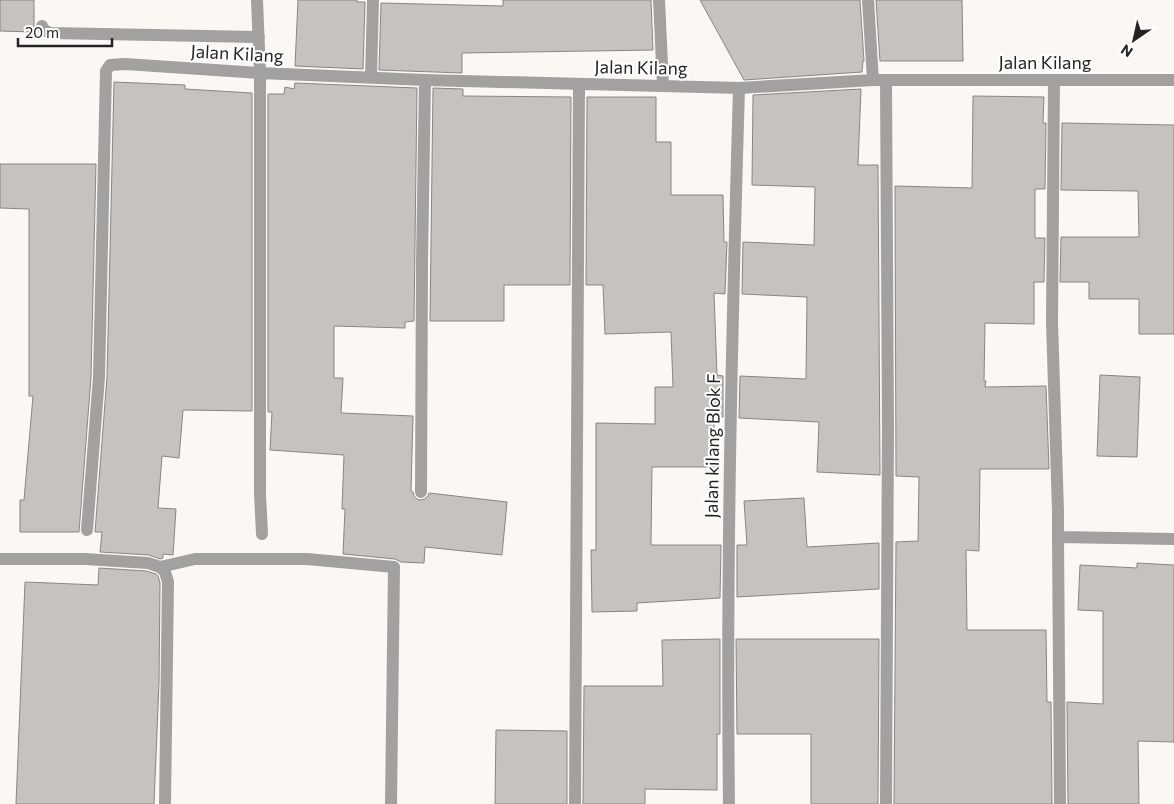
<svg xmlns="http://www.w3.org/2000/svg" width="1174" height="804" viewBox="0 0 1174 804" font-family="Commissioner,sans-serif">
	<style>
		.building { fill: #c6c3bf; stroke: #888682 }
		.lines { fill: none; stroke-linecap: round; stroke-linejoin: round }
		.minor { stroke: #a2a19f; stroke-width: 12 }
		.labels { text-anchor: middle; stroke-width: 4; stroke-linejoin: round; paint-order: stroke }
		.street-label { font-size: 18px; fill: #252422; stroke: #fff }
	</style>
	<rect width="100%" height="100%" fill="#fbf8f4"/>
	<path class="building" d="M 0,0 L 34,0 L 34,32 L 0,31 Z
		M 298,0 L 357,0 L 357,2 L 365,2 L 363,69 L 295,66 Z
		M 503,0 L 651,0 L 653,50 L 462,53 L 462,73 L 379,70 L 381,3 L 503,6 Z
		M 700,0 L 860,0 L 864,61 L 863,61 L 862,72 L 744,80 Z
		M 876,0 L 962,0 L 963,61 L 880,61 Z
		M 114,82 L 185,85 L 185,89 L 252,93 L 252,411 L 183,410 L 179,458 L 162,456 L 158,508 L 176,509 L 173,555 L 163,554 L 163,558 L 160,559 L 149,555 L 100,552 L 102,532 L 95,532 L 107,377 Z
		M 295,83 L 417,88 L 414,321 L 405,322 L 405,328 L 334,326 L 334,378 L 343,378 L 341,413 L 413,416 L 411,491 L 413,492 L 414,496 L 417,499 L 420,500 L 425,499 L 428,496 L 429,493 L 507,502 L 502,555 L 425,547 L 424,563 L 401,562 L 395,559 L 343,554 L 345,509 L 342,509 L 344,455 L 270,450 L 272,412 L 268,412 L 268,94 L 284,94 L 285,87 L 294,89 Z
		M 433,88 L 463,89 L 463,96 L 571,97 L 570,285 L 504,285 L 504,321 L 430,321 Z
		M 861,89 L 858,165 L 878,165 L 880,475 L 817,472 L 819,422 L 739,418 L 740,376 L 806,379 L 807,297 L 742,294 L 743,242 L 814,245 L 815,187 L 752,185 L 753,95 Z
		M 973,96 L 1044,97 L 1043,123 L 1046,123 L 1045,189 L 1035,189 L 1035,238 L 1045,238 L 1044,282 L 1034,282 L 1034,324 L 985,323 L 984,381 L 986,381 L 985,387 L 1046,386 L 1049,469 L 980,469 L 979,551 L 966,550 L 967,630 L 1046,630 L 1047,702 L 1051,702 L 1052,804 L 894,804 L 896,542 L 918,541 L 919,477 L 896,476 L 895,186 L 972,188 Z
		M 587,97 L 656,97 L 656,142 L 671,142 L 671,195 L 723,195 L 724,242 L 727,242 L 725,294 L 714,293 L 717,375 L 723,376 L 723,417 L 714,417 L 714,467 L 652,467 L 651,545 L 721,545 L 720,598 L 637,603 L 637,611 L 592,612 L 591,550 L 596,550 L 596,423 L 655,424 L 655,387 L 673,387 L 671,332 L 605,334 L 603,285 L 586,285 Z
		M 1062,123 L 1174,125 L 1174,334 L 1139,334 L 1139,299 L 1089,299 L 1089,282 L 1060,282 L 1061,237 L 1139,237 L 1138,191 L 1061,190 Z
		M 0,164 L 96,164 L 91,377 L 79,532 L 20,532 L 20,500 L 24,500 L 33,396 L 29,396 L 29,209 L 0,208 Z
		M 1100,375 L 1140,377 L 1137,457 L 1097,456 Z
		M 804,498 L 807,547 L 879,543 L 879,589 L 737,597 L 737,545 L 747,545 L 744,501 Z
		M 1137,563 L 1174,565 L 1174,742 L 1138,741 L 1139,804 L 1068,804 L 1067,702 L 1103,704 L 1103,611 L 1078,610 L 1080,565 L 1137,568 Z
		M 99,568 L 146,571 L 156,574 L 158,576 L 160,583 L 159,683 L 154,804 L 16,804 L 25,582 L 98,585 Z
		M 720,639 L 720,734 L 717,734 L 717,790 L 645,789 L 645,804 L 583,804 L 584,686 L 663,686 L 662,640 Z
		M 736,639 L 879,639 L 878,804 L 811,804 L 811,734 L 737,734 Z
		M 496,730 L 567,731 L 567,804 L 495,804 Z"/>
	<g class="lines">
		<path class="minor" d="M 257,0 L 260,73 L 260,494 L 262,534
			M 659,0 L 663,86
			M 868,0 L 873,80
			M 42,26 C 44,31 47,32 51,33 L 259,37
			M 371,77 L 373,0
			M 1054,80 L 1052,322 L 1058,511 L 1058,537 L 1174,539
			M 421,492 L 422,262 L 425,80
			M 87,530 L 99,377 L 106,71 L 110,65 L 125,64 L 260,73 L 425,80 L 739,88 L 873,80 L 1174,80
			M 1058,537 L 1060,804
			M 0,559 L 85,559 L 148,563 L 160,567 L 165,572 L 168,582 L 165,804
			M 160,567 L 195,559 L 307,559 L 394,567 L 391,804
			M 575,804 L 579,84
			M 729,804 C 726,565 732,327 739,88
			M 886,804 L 888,427 L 886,81"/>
	</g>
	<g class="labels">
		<g class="street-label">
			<text transform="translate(237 54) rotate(3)" y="6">Jalan Kilang</text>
			<text x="1045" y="69">Jalan Kilang</text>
			<text transform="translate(641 68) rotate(1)" y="6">Jalan Kilang</text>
			<text transform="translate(713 446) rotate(-89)" y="6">Jalan kilang Blok F</text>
		</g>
	</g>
	<g transform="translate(1134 40) rotate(214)" stroke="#ffffff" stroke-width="4" paint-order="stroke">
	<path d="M0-4L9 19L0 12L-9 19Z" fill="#252422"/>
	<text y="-8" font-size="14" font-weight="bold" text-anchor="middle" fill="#252422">N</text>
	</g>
	<path d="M18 38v8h94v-8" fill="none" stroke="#252422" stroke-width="2.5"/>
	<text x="25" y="38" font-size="15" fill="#252422" stroke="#ffffff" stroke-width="4" paint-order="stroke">20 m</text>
</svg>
